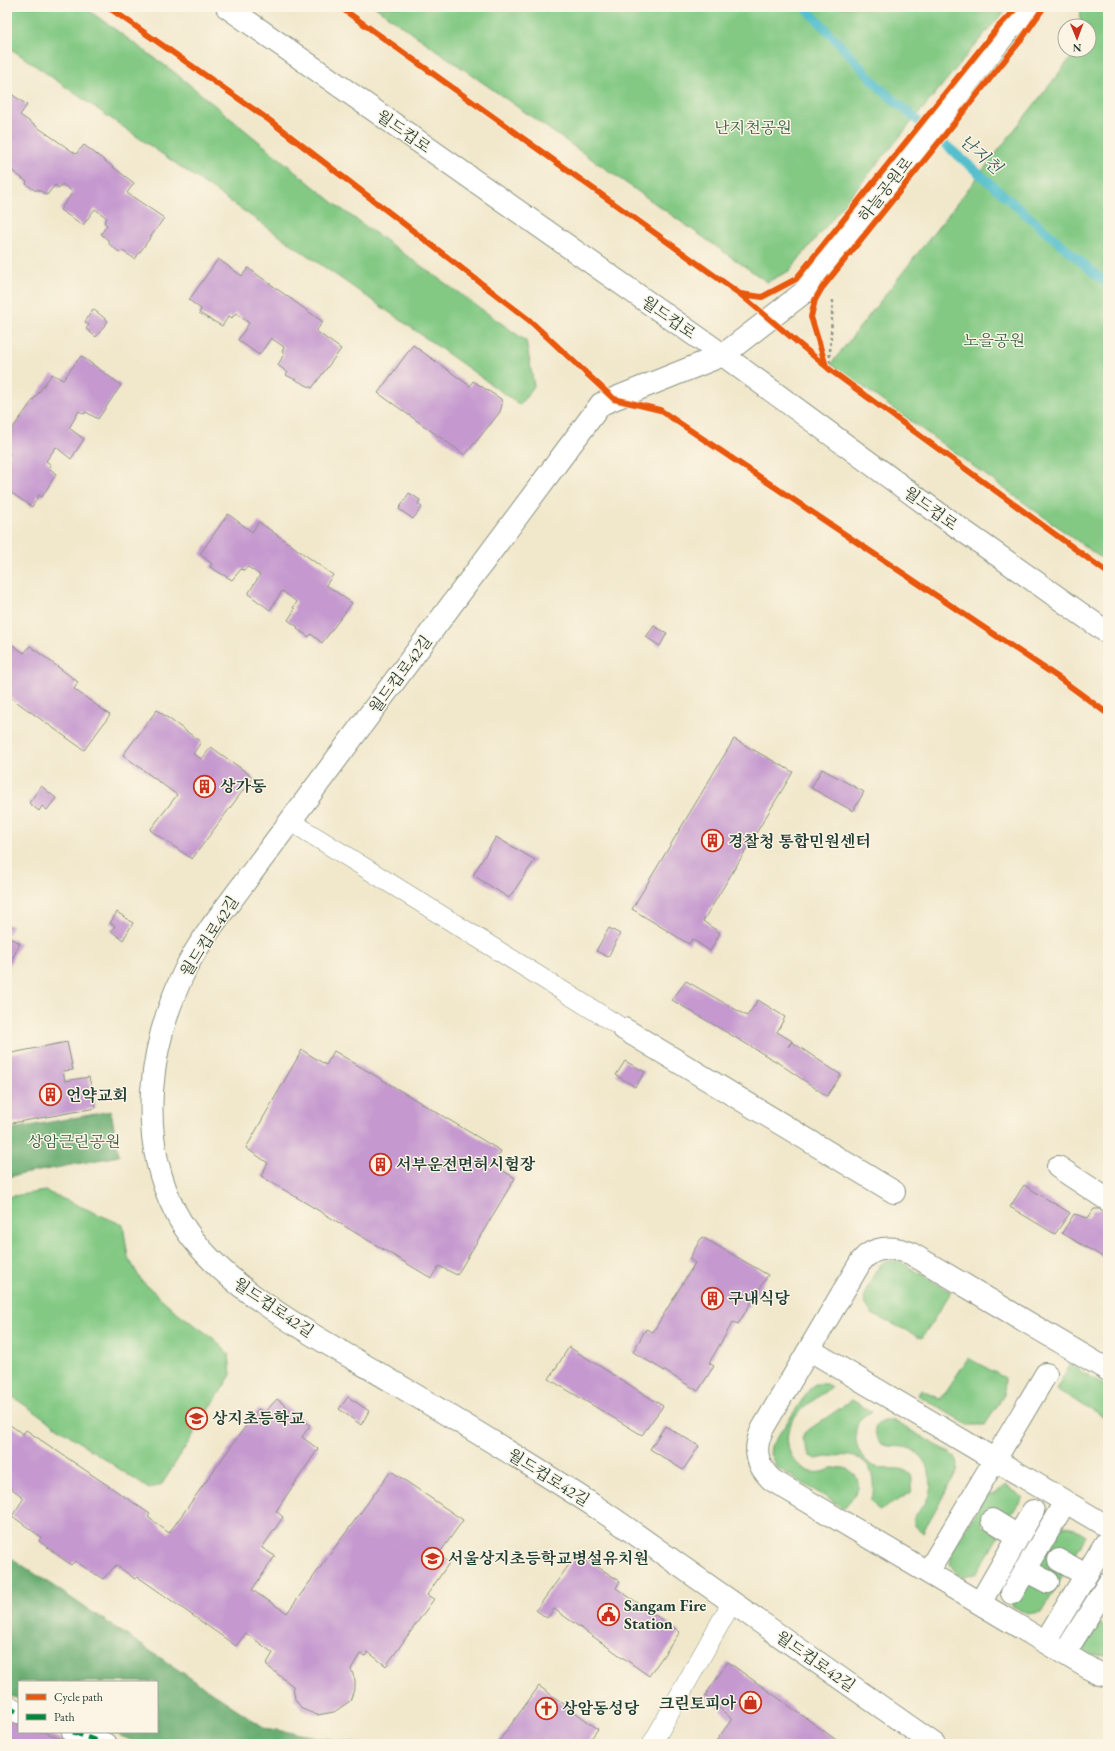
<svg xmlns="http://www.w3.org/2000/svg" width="1115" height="1751" viewBox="0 0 1115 1751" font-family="'EB Garamond','Noto Serif KR',serif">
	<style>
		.green { fill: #83c984; stroke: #51835c }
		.forest { fill: #6aad72; stroke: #447553 }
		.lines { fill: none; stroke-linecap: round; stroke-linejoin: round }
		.stream { stroke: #54bfce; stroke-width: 9 }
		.building { fill: #c599cf }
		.service-casing { stroke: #889280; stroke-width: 20 }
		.pedestrian-casing { stroke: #889280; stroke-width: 24 }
		.minor-casing { stroke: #889280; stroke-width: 24 }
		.tertiary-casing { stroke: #889280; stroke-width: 24 }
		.primary-casing { stroke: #889280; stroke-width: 24 }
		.path { stroke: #889280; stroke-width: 2.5; stroke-dasharray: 3 3; stroke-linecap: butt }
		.service { stroke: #fff; stroke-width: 19 }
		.pedestrian { stroke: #fff; stroke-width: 22 }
		.minor { stroke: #fff; stroke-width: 22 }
		.tertiary { stroke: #fff; stroke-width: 22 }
		.primary { stroke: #fff; stroke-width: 22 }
		.quiet { stroke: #00873e; stroke-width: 5; stroke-dasharray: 10 5; stroke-linecap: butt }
		.cycleway-casing { stroke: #fcf5e5; stroke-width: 8 }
		.cycleway { stroke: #e8590c; stroke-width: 6 }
		.labels { text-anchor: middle; stroke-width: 3; stroke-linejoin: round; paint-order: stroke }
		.park-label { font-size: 16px; fill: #386048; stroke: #fcf5e5 }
		.street-label { font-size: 16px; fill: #1f3d34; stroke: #fcf5e5 }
		.poi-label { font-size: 16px; font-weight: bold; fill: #1f3d34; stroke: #fcf5e5; text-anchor: start }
		.water-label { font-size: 17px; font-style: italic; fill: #2c5e5a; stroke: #fcf5e5 }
	</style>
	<rect width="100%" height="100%" fill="#fcf5e5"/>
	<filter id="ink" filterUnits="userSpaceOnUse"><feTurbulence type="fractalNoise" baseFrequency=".025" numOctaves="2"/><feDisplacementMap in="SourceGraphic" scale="8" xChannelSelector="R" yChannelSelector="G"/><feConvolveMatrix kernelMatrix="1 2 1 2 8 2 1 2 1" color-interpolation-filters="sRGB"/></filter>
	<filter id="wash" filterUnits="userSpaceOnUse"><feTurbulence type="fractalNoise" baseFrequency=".012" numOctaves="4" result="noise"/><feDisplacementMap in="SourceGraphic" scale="16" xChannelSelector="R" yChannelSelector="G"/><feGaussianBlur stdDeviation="0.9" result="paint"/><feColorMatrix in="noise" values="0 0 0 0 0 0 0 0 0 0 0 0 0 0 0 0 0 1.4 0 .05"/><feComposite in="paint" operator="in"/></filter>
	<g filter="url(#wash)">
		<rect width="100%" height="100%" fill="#f1e8cc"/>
		<path class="green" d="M 7,7 L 84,7 L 174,72 L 340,208 L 526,341 L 534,386 L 520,405 L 409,326 L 7,46 Z
			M 375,7 L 1009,7 L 986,32 L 789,271 L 767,282 Z
			M 1081,7 L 1108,7 L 1108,563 L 831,364 L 1077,50 L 1089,50 L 1089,26 L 1080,26 Z
			M 45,1191 L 123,1225 L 128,1257 L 141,1280 L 174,1310 L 213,1338 L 229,1354 L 231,1375 L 162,1484 L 149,1489 L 7,1393 L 7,1197 Z
			M 888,1261 L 899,1261 L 951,1292 L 922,1338 L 872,1314 L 865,1303 L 864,1295 L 872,1278 L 880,1265 Z
			M 968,1358 L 1005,1378 L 1004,1395 L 985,1425 L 968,1425 L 918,1395 L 921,1389 L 941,1399 Z
			M 1070,1365 L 1108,1387 L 1108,1420 L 1056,1389 Z
			M 815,1384 L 826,1384 L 831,1387 C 809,1405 778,1419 790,1453 C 793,1461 803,1470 812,1472 C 821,1474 829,1469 838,1468 C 851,1466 862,1479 857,1491 C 854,1497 848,1503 844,1508 L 776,1467 L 770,1454 L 771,1446 L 811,1387 Z
			M 852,1400 L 872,1412 C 865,1414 859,1419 857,1426 C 852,1441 861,1462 876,1467 C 889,1472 900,1464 911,1475 L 912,1480 L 910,1493 L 879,1511 L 870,1499 L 873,1495 C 877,1452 849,1452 816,1459 L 810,1456 L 802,1439 L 804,1433 Z
			M 887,1420 L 894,1421 L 952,1454 C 958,1460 959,1463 957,1471 L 923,1532 C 917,1529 913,1525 914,1517 C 918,1512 924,1507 927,1500 C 936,1483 928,1458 911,1449 C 902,1445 891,1448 881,1444 C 873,1432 871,1424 887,1420 Z
			M 1005,1485 L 1023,1497 L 1008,1519 L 989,1509 L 981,1525 L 999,1535 L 977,1573 L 963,1578 L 958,1575 L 950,1564 L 953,1550 L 985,1496 L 995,1494 Z
			M 1064,1526 L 1071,1527 L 1086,1536 L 1074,1556 L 1057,1547 L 1047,1564 L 1061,1572 L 1063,1576 L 1041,1612 L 1027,1614 L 1011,1605 L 1029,1581 L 1056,1575 L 1040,1567 L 1038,1562 L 1058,1529 Z
			M 1097,1622 L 1108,1629 L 1108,1655 L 1094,1656 L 1075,1645 Z"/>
		<path class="forest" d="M 111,1111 L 119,1156 L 7,1177 L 7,1130 Z
			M 7,1555 L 265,1728 L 358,1744 L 140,1744 L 111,1732 L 157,1732 L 157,1682 L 19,1682 L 19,1699 L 7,1695 Z"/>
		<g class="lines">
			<path class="stream" d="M 805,7 L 881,89 L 1108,285"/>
		</g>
		<g id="blocks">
			<path class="building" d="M 7,91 L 27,105 L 20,115 L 76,154 L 84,145 L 134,183 L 127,193 L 164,218 L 135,259 L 121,250 L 119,252 L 108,243 L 110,242 L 101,234 L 107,225 L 104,223 L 107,218 L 95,209 L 83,225 L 60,210 L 73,192 L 62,184 L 59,188 L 55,185 L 47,195 L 37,189 L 36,191 L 26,184 L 27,182 L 7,167 Z
				M 218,259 L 242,276 L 248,268 L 323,322 L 316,331 L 341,349 L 312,388 L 286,375 L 288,373 L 278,365 L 284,354 L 282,352 L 284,347 L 271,338 L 259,355 L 238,340 L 249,323 L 236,313 L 232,318 L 229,316 L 222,326 L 199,313 L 201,309 L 189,300 Z
				M 93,309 L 108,321 L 96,337 L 86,329 L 89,325 L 85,322 Z
				M 413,345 L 470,386 L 473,381 L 501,399 L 502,405 L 500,412 L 465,455 L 378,393 Z
				M 81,356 L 121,385 L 98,419 L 86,412 L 84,414 L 79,411 L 69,428 L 84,439 L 71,459 L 56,447 L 46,461 L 51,465 L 49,468 L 56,474 L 42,497 L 39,495 L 32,507 L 7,490 L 7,458 L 10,454 L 7,452 L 7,436 L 52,374 L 63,380 Z
				M 409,493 L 420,500 L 418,504 L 422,507 L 413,519 L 399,509 Z
				M 228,514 L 252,532 L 259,522 L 333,575 L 326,585 L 352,603 L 322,643 L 311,634 L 309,637 L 297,629 L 298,627 L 288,620 L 295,609 L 293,608 L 297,602 L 282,591 L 270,610 L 248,594 L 260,575 L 248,567 L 244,570 L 241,569 L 232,580 L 210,567 L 212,564 L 200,554 Z
				M 654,626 L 667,633 L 660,646 L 646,637 Z
				M 7,641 L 24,653 L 30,646 L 78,682 L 74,689 L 110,715 L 84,750 L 7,695 Z
				M 157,710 L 201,742 L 193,754 L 202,759 L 211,747 L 253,777 L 192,859 L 150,830 L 177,795 L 123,755 Z
				M 734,739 L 793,772 L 703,921 L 720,933 L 710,951 L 692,939 L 689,944 L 632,909 Z
				M 822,769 L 864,792 L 853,811 L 811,788 Z
				M 41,786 L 56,798 L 47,810 L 42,806 L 39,811 L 29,803 Z
				M 496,837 L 535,860 L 509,898 L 473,875 Z
				M 117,912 L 133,923 L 123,940 L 111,931 L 115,926 L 110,923 Z
				M 7,924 L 12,926 L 7,936 Z
				M 609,928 L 620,934 L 608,957 L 596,951 Z
				M 7,937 L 20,943 L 7,970 Z
				M 686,981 L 747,1016 L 758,1000 L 785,1017 L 777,1032 L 792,1041 L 788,1047 L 792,1042 L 841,1075 L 827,1096 L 777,1062 L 672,1000 Z
				M 67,1042 L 73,1070 L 63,1071 L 65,1081 L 89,1077 L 96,1108 L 7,1124 L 7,1054 Z
				M 302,1050 L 326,1065 L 334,1051 L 501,1151 L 494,1165 L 515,1178 L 457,1275 L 439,1266 L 431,1278 L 261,1176 L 268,1163 L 246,1148 Z
				M 625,1061 L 645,1072 L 635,1087 L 616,1075 Z
				M 1024,1185 L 1070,1213 L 1055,1234 L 1010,1207 Z
				M 1094,1209 L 1108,1209 L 1108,1260 L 1062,1233 L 1074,1214 L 1088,1218 Z
				M 702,1237 L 768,1275 L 738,1324 L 733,1322 L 709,1363 L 714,1366 L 698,1391 L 633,1352 L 646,1329 L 653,1332 L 695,1263 L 689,1259 Z
				M 569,1347 L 663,1406 L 642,1435 L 549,1379 Z
				M 348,1397 L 369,1411 L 361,1425 L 339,1409 Z
				M 277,1399 L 310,1425 L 302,1437 L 318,1449 L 276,1511 L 283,1517 L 262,1548 L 275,1556 L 252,1590 L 287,1613 L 391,1471 L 463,1520 L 439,1554 L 449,1563 L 427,1595 L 434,1599 L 386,1666 L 368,1652 L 365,1656 L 360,1654 L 351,1669 L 355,1680 L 355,1687 L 350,1701 L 334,1712 L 317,1715 L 302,1709 L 295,1699 L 293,1686 L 266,1665 L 273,1653 L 246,1633 L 236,1646 L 138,1577 L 135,1579 L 116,1565 L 103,1579 L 75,1561 L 71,1565 L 39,1541 L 41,1537 L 12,1516 L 24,1498 L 7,1485 L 7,1429 L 10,1425 L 23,1434 L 26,1430 L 150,1514 L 148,1517 L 169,1533 L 258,1409 L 265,1412 Z
				M 665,1426 L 699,1446 L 683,1470 L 650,1449 Z
				M 577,1554 L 620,1581 L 616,1588 L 680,1632 L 649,1676 L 554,1609 L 547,1618 L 536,1610 Z
				M 728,1662 L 842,1744 L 714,1744 L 732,1719 L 705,1696 Z
				M 539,1686 L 598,1729 L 587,1744 L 497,1744 Z
				M 7,1717 L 19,1722 L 19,1732 L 44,1732 L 73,1744 L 7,1744 Z"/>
		</g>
	</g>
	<g filter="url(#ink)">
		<use href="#blocks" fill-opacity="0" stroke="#889280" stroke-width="1"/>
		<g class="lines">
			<defs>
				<path id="service" d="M 290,821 L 624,1029
					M 652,1744 L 732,1602"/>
				<path id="pedestrian" d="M 7,1707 L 19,1712
					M 73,1732 L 105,1744"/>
				<path id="minor" d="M 723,355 L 601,404 L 212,926 C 203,940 193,953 186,968 C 149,1044 136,1135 176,1213 C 214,1287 324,1340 393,1382 C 462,1423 532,1465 599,1509 C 635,1533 670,1559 706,1584 C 782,1637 858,1690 934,1744
					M 624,1029 L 894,1192
					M 1058,1167 L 1108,1200
					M 810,1350 L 1108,1527
					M 1108,1370 L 910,1253 C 892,1246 872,1246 860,1263 L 763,1428 C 753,1448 756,1465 772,1480 L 1092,1670 L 1099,1674 L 1108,1676
					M 992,1520 L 1018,1536
					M 1059,1560 L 1086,1575
					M 1025,1570 L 1048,1582
					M 928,1572 L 1046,1374
					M 1012,1593 L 1065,1502
					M 980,1603 L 1033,1511
					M 1045,1642 L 1105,1544
					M 1071,1643 L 1108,1584"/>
				<path id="tertiary" d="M 723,355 L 803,293 L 1006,33 L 1030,7"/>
				<path id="primary" d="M 227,7 L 723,355 L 938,513 L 1108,633"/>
			</defs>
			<use href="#service" class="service-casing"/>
			<use href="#pedestrian" class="pedestrian-casing"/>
			<use href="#minor" class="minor-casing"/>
			<use href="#tertiary" class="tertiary-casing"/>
			<use href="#primary" class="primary-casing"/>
			<path class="path" d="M 740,294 L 756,293
				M 829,369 L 833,300"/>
			<use href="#service" class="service"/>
			<use href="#pedestrian" class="pedestrian"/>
			<use href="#minor" class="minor"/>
			<use href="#tertiary" class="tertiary"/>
			<use href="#primary" class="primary"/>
			<path class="quiet" d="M 7,1707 L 19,1712
				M 73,1732 L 105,1744"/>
			<defs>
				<path id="cycleway" d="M 108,7 L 269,120 L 529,320 L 614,399 L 660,410 L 1059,678 L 1108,714
					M 340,7 L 740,294 L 829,369 L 1108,573
					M 741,294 L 762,297 L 796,279 L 999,26 L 1017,7
					M 826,366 L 811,317 L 815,300 L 822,288 L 1021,40 L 1044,7"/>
			</defs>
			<use href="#cycleway" class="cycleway-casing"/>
			<use href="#cycleway" class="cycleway"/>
		</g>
	</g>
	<defs>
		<symbol id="building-ring" viewBox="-11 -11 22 22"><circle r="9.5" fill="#fcf5e5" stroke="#c8321e" stroke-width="1.5"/><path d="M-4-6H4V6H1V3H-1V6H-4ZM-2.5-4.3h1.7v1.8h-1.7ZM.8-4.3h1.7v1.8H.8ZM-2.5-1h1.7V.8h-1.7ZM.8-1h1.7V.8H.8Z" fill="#c8321e"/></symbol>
		<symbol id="school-ring" viewBox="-11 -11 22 22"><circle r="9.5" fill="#fcf5e5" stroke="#c8321e" stroke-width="1.5"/><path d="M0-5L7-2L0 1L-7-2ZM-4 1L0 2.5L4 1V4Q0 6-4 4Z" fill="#c8321e"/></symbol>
		<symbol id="civic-ring" viewBox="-11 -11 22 22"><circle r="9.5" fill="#fcf5e5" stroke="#c8321e" stroke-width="1.5"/><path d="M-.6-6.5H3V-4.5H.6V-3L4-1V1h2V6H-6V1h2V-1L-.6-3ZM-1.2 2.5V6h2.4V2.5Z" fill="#c8321e"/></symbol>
		<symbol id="shop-ring" viewBox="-11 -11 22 22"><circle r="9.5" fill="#fcf5e5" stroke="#c8321e" stroke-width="1.5"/><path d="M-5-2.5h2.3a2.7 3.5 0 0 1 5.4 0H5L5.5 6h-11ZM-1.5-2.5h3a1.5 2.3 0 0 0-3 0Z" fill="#c8321e"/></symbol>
		<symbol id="church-ring" viewBox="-11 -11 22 22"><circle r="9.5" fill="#fcf5e5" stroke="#c8321e" stroke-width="1.5"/><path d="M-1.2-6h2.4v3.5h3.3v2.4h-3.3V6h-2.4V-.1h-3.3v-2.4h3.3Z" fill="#c8321e"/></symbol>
	</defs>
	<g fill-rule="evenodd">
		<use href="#building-ring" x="192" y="774" width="25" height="25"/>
		<use href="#building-ring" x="700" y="828" width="25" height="25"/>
		<use href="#building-ring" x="38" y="1082" width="25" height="25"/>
		<use href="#building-ring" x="368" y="1152" width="25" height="25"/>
		<use href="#building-ring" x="700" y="1286" width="25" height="25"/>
		<use href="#school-ring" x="184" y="1406" width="25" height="25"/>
		<use href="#school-ring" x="420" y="1546" width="25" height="25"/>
		<use href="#civic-ring" x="596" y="1602" width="25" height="25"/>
		<use href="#shop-ring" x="738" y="1690" width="25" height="25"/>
		<use href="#church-ring" x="534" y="1696" width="25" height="25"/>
	</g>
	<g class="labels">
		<g class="park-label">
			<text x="753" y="133">난지천공원</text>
			<text x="994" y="346">노을공원</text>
			<text x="74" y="1147">상암근린공원</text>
		</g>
		<g class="street-label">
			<text transform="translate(404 131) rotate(35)" y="6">월드컵로</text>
			<text transform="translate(885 189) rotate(-52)" y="6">하늘공원로</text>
			<text transform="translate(669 317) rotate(35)" y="6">월드컵로</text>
			<text transform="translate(931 508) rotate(36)" y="6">월드컵로</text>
			<text transform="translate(400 674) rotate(-53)" y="6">월드컵로42길</text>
			<text transform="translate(209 936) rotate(-57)" y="6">월드컵로42길</text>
			<text transform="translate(274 1307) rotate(34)" y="6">월드컵로42길</text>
			<text transform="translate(549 1477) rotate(32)" y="6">월드컵로42길</text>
			<text transform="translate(816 1661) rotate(35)" y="6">월드컵로42길</text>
		</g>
		<g class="poi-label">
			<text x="220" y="792">상가동</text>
			<text x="728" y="847">경찰청 통합민원센터</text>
			<text x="66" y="1101">언약교회</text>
			<text x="396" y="1170">서부운전면허시험장</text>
			<text x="728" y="1304">구내식당</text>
			<text x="212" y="1424">상지초등학교</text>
			<text x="448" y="1564">서울상지초등학교병설유치원</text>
			<text x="624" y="1611">Sangam Fire<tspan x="624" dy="18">Station</tspan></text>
			<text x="736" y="1709" text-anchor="end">크린토피아</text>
			<text x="562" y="1714">상암동성당</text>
		</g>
		<g class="water-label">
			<text transform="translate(981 154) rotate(41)" y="6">난지천</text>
		</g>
	</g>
	<rect width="1115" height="1751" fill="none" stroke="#fcf5e5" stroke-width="24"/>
	<rect x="18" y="1681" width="140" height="52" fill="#fcf5e5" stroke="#a4ab9e"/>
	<rect x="26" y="1694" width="20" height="6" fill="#e8590c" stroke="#a4ab9e"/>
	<text x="54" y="1701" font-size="12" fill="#1f3d34">Cycle path</text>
	<rect x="26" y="1714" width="20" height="6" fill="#00873e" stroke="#a4ab9e"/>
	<text x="54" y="1721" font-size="12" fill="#1f3d34">Path</text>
	<g transform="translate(1077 38) rotate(179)"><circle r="19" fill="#fcf5e5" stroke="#a4ab9e"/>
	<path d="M0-3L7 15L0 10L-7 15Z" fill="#c8321e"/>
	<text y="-6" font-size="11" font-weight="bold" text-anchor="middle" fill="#1f3d34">N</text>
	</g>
</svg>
